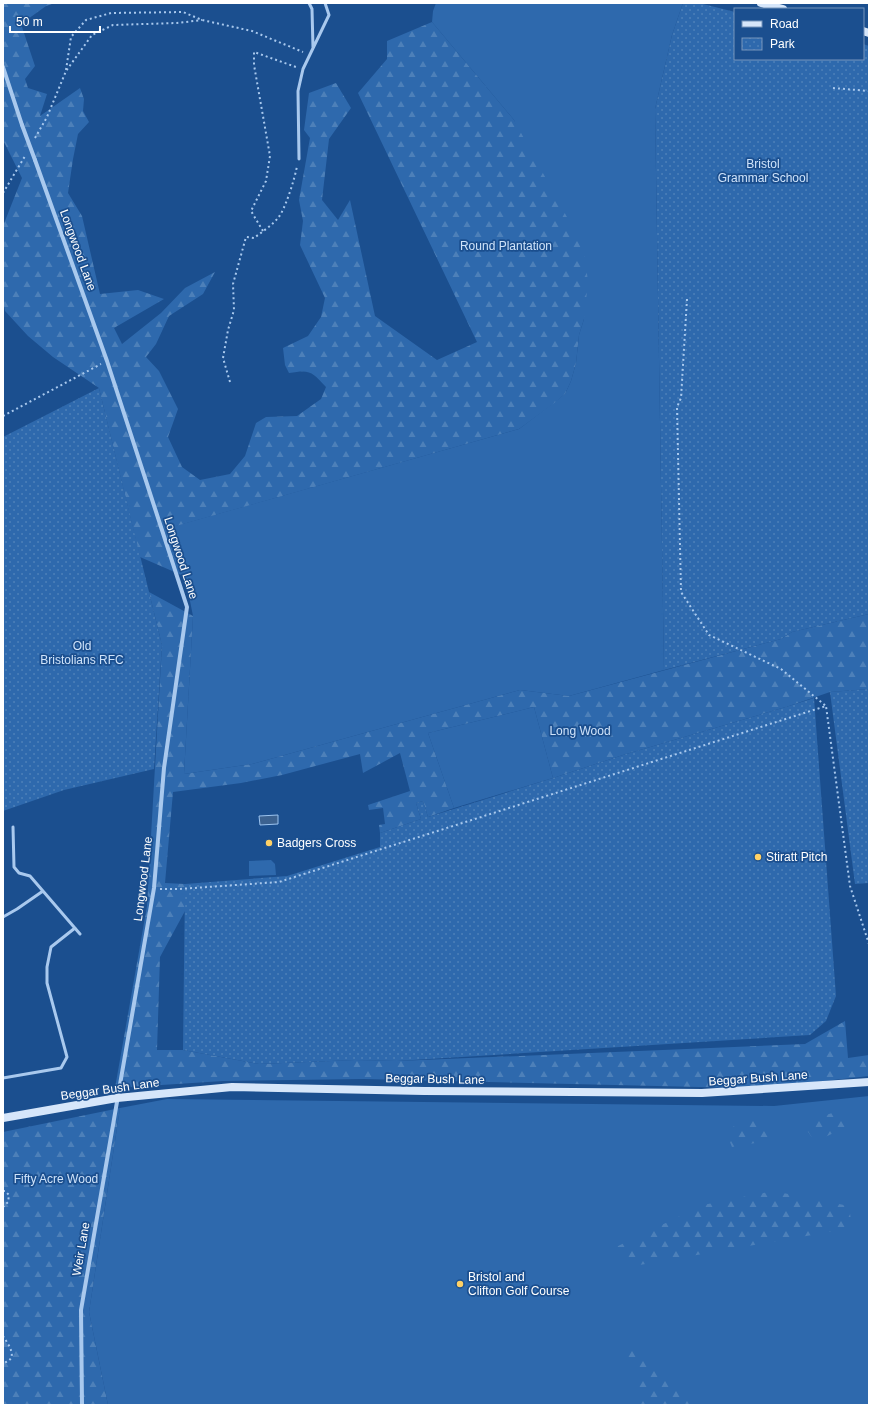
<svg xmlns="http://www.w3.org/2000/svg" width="872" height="1408" viewBox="0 0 872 1408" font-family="Helvetica,sans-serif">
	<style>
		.green { fill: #2e69ad }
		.forest { fill: url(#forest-firs) }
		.park { fill: url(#park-dots) }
		.water { fill: #3c6290; stroke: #9cc4f0 }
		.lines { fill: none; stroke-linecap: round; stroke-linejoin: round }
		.path { stroke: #a9c9ee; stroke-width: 2; stroke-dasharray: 2 3; stroke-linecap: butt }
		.service { stroke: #a9c9ee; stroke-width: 3 }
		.minor { stroke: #a9c9ee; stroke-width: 4 }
		.secondary { stroke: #d6e6fa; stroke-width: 8 }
		.minor-bridge { stroke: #a9c9ee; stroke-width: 4 }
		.poi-dot { fill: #ffd166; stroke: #1b4f8f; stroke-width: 1.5 }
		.labels { text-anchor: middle; stroke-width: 3.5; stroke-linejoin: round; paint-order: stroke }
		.park-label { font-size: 12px; fill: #cfe3fa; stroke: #1b4f8f }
		.street-label { font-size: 12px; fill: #fff; stroke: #1b4f8f }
		.poi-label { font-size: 12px; fill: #fff; stroke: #1b4f8f; text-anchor: start }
	</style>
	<defs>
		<pattern id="forest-firs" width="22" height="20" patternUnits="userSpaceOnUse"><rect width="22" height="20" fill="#2e69ad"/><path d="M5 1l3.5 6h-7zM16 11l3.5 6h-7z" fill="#4d80b9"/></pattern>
		<pattern id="park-dots" width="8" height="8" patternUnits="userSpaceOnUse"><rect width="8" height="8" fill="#2e69ad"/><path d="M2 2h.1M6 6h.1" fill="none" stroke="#4d80b9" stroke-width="1.8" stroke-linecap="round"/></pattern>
	</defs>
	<rect width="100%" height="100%" fill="#1b4f8f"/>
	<path class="green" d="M 436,3 L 683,3 L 672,35 L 655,109 L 664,670 L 569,696 L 520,690 L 252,764 L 184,774 L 193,616 L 175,526 L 519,429 L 565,394 L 571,381 L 576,363 L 579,335 L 584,319 L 514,120 L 432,22 L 433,11 Z
		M 534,707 L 553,778 L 454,808 L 428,733 Z
		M 271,860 L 275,864 L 276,875 L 249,876 L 249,861 Z
		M 869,1096 L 869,1405 L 108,1405 L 89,1312 L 120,1108 L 167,1099 L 774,1106 Z"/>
	<path class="forest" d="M 3,3 L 55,3 L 46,6 L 21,24 L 35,66 L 25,79 L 28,88 L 47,94 L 40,116 L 80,88 L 84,99 L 83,111 L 89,122 L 78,134 L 73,159 L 68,193 L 82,216 L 100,294 L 138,290 L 164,299 L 114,328 L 122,344 L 161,313 L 185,288 L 215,272 L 203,294 L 169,316 L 156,344 L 146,357 L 159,371 L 178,409 L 168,437 L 182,467 L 200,480 L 230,474 L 245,456 L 256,423 L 266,417 L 297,416 L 321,399 L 326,387 C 312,372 311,369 289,373 L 285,365 L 283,348 L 308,336 L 321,317 L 325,298 L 300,245 L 303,221 L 299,200 L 310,138 L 304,130 L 309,93 L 336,83 L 351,108 L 329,139 L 322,200 L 338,220 L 350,200 L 375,316 L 437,360 L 477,342 L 358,93 L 387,59 L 387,41 L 432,22 L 514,120 L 568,219 L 585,257 L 588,282 L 584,319 L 579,335 L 576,363 L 571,381 L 565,394 L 553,404 L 519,429 L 176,526 L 186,577 L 140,557 L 99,388 L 53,357 L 28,336 L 5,311 L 3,301 L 3,226 L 22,178 L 3,140 Z
		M 149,592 L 193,616 L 184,774 L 252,764 L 520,690 L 569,696 L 781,639 L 792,632 L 869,614 L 869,689 L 830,692 L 789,706 L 623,755 L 553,778 L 534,707 L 428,733 L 454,808 L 428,817 L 423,801 L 416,803 L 421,819 L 380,833 L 379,825 L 385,824 L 383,808 L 369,810 L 368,805 L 410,791 L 400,753 L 363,773 L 360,754 L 282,775 L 241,783 L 173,792 L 165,883 L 185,884 L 185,911 L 160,957 L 157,1050 L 183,1050 L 259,1064 L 355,1060 L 397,1061 L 805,1044 L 845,1021 L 848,1058 L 869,1055 L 869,1076 L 779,1086 L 742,1088 L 364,1079 L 223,1081 L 115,1088 L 147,906 L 162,645 Z
		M 120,1108 L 89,1312 L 108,1405 L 3,1405 L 3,1132 Z
		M 838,1111 L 856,1122 L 815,1142 L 802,1123 Z
		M 753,1119 L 773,1140 L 732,1147 L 725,1130 Z
		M 773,1191 L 849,1206 L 852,1228 L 628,1267 L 616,1247 L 703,1205 Z
		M 627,1347 L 655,1361 L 682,1388 L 695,1405 L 636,1405 L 638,1378 L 623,1356 Z"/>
	<path class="park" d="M 683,3 L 699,3 L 735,12 L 735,59 L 863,59 L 863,44 L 869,46 L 869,614 L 792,632 L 781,639 L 664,670 L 655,109 L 672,35 Z
		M 99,388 L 162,645 L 154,769 L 64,790 L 3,811 L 3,437 Z
		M 869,689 L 869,883 L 855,884 L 830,692 Z
		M 814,698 L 836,996 L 826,1021 L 810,1035 L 397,1061 L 355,1060 L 259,1064 L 183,1050 L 185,884 L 287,876 L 380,847 L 380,833 L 421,819 L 416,803 L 423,801 L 428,817 L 553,778 L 623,755 L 789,706 Z"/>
	<path class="water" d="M 278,815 L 278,824 L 260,825 L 259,816 Z"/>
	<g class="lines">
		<path class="path" d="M 66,70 L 71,37 L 86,20 L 111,13 L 183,12 L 202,20 L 252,31 L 303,52
			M 833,88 L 869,91
			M 35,138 L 47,117 L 66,71 L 92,35 L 113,25 L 177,23 L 202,20
			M 3,193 L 25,156
			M 263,231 L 251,211 L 266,181 L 270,156 L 254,65 L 254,52 L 296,67
			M 687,299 L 681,398 L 677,407 L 681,592 L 709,635 L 781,669 L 826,706
			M 230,382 L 223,358 L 228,330 L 234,310 L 233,284 L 246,237 L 254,238 C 262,232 271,226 278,218 C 285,210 295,178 297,166
			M 3,416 L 101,364
			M 160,889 L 179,889 L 279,882 L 826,706 L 850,886 L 869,944
			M 3,1191 L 5,1191 L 9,1195 L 8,1202 L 3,1207
			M 3,1336 C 8,1344 20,1359 3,1363"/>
		<path class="service" d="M 309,3 L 312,9 L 313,48
			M 299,159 L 298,91 L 303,69 L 329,15 L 325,3
			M 13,827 L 14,867 L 19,873 L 30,876 L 80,934
			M 3,917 L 17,909 L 43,891
			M 3,1078 L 61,1068 L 67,1057 L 47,983 L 47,967 L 51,947 L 75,928"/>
		<path class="minor" d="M 3,67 L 22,125
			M 35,160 L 107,361 L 187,607 L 164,768 L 154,888 L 81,1310 L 82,1405"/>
		<path class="secondary" d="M 761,3 L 783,9
			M 863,31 L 869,33
			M 3,1118 L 117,1098 L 232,1087 L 424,1091 L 702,1093 L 869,1082"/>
		<path class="minor-bridge" d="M 22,125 L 35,160"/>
	</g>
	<g class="poi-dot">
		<circle cx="269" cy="843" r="4"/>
		<circle cx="758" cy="857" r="4"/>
		<circle cx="460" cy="1284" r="4"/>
	</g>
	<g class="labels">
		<g class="park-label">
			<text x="763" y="168">Bristol<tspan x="763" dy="14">Grammar School</tspan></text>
			<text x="506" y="250">Round Plantation</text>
			<text x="82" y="650">Old<tspan x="82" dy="14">Bristolians RFC</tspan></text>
			<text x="580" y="735">Long Wood</text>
			<text x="56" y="1183">Fifty Acre Wood</text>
		</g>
		<g class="street-label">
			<text transform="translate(78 250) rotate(70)" y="4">Longwood Lane</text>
			<text transform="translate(181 558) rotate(72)" y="4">Longwood Lane</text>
			<text transform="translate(143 879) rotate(-83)" y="4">Longwood Lane</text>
			<text transform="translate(758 1078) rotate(-4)" y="4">Beggar Bush Lane</text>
			<text transform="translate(435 1079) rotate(1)" y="4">Beggar Bush Lane</text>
			<text transform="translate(110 1089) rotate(-8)" y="4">Beggar Bush Lane</text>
			<text transform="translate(81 1249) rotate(-80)" y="4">Weir Lane</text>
		</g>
		<g class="poi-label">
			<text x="277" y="847">Badgers Cross</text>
			<text x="766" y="861">Stiratt Pitch</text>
			<text x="468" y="1281">Bristol and<tspan x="468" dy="14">Clifton Golf Course</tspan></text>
		</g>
	</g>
	<rect width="872" height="1408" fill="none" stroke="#ffffff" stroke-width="8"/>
	<rect x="734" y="8" width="130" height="52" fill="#1b4f8f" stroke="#7695bc"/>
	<rect x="742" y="21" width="20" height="6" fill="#d6e6fa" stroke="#7695bc"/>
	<text x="770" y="28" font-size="12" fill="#ffffff">Road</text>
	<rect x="742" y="38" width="20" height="12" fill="url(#park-dots)" stroke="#7695bc"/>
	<text x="770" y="48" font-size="12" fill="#ffffff">Park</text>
	<path d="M10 26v6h90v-6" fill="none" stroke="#ffffff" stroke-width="2"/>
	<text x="16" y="26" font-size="12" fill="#ffffff" stroke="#1b4f8f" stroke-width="3" paint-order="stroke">50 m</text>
</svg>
